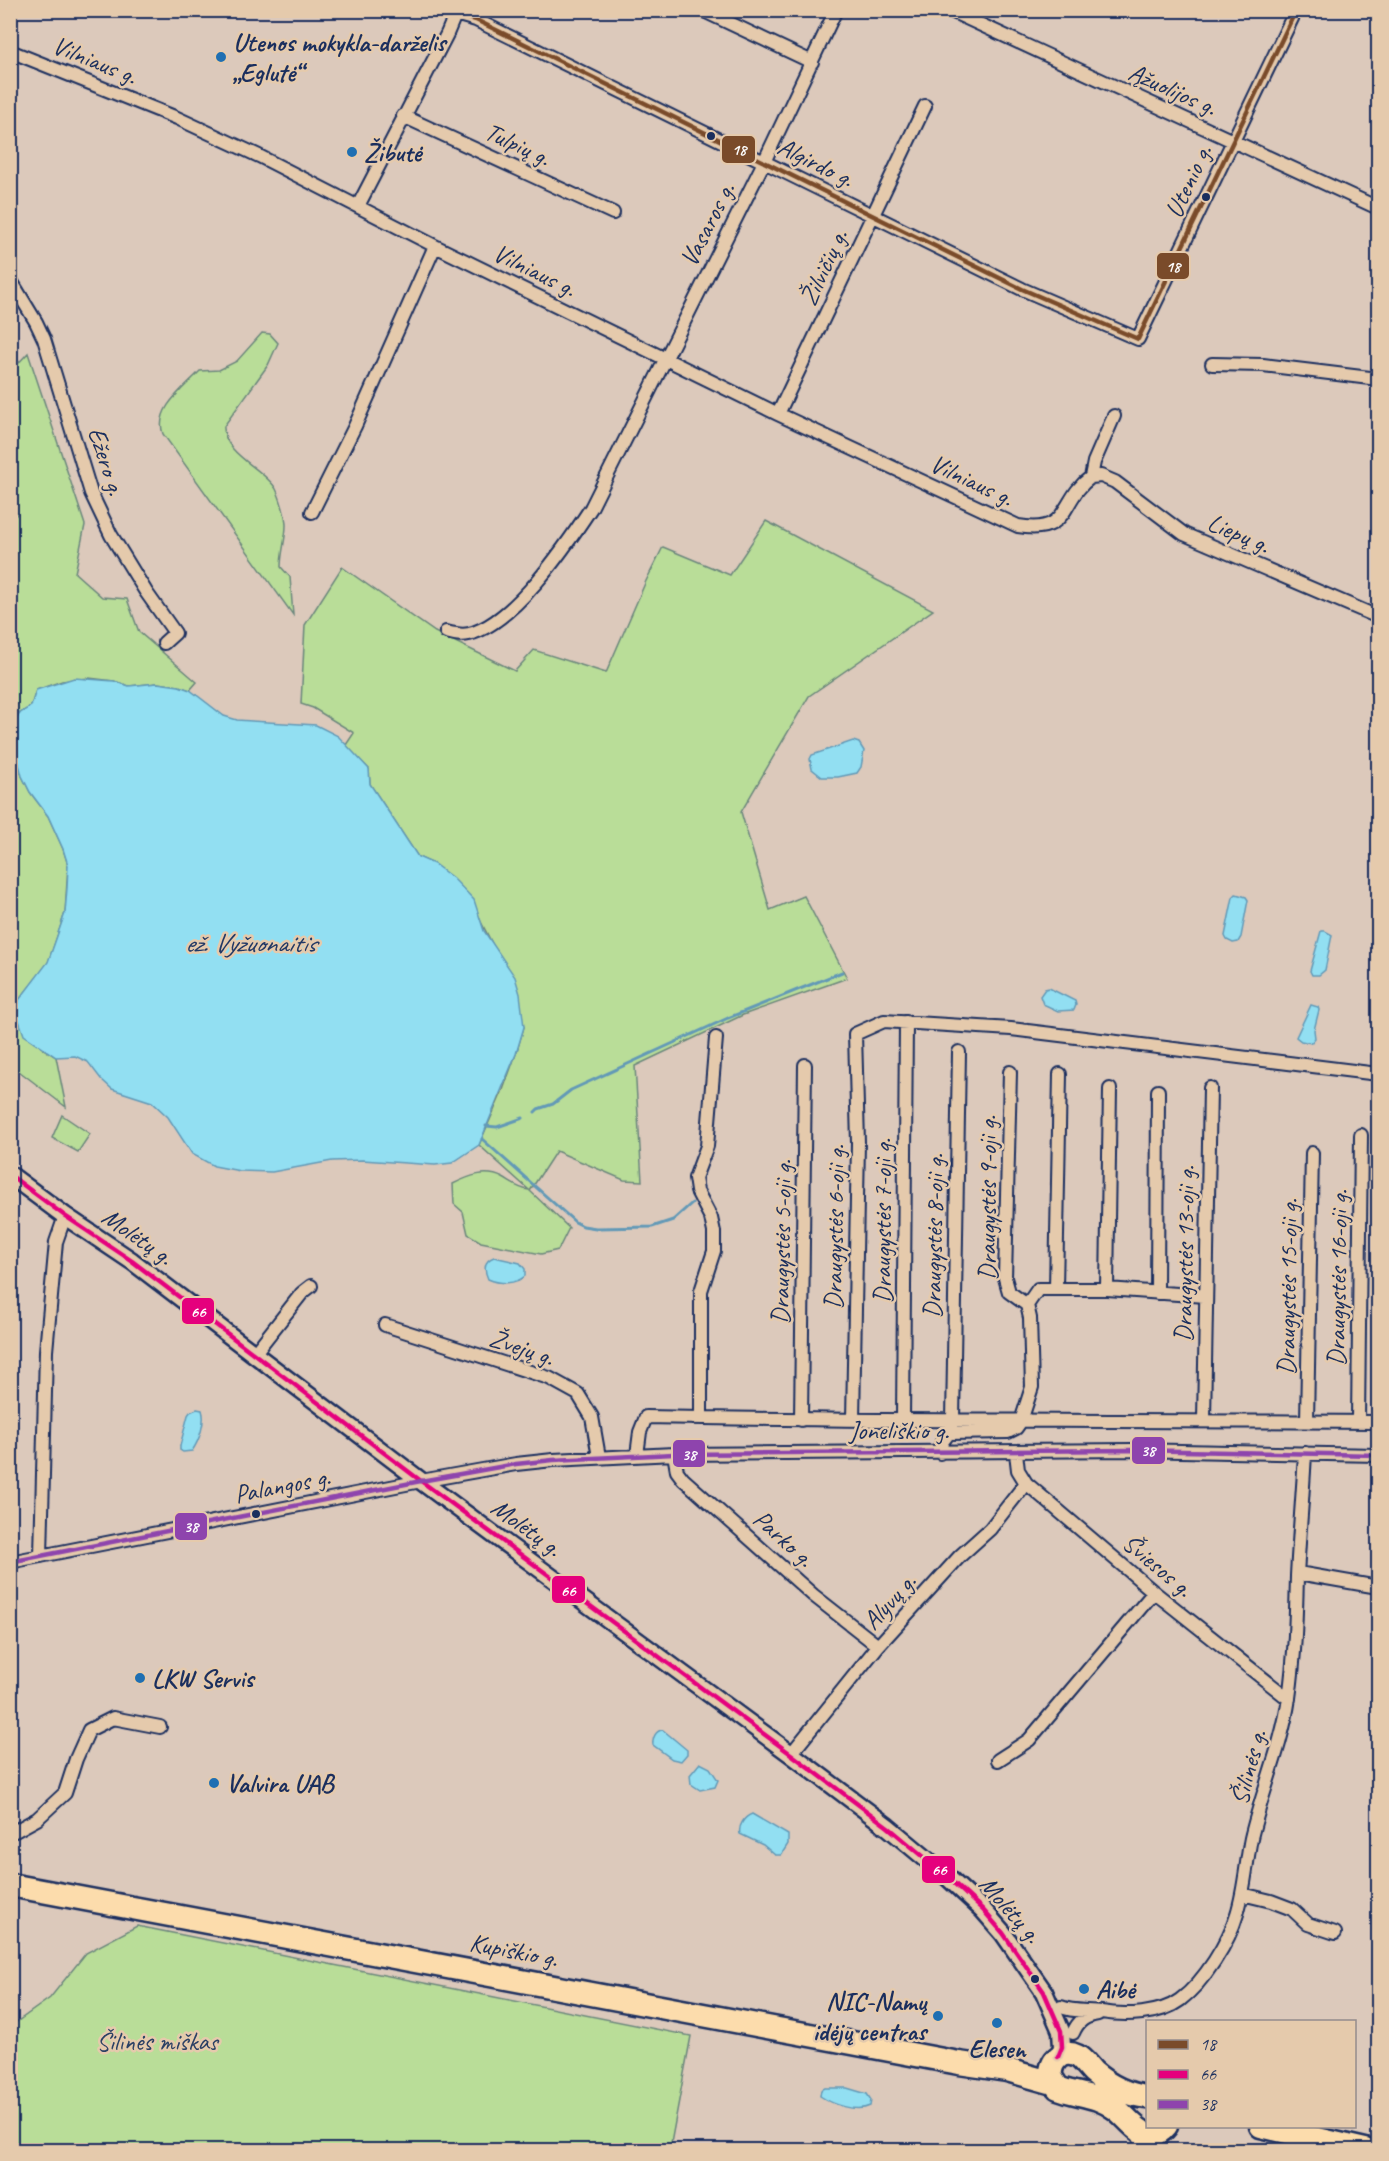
<svg xmlns="http://www.w3.org/2000/svg" width="1389" height="2161" viewBox="0 0 1389 2161" font-family="Caveat,sans-serif">
	<style>
		.green { fill: #b9dd98; stroke: #6a867b; stroke-width: 1.5 }
		.water { fill: #92dff2; stroke: #6299b7; stroke-width: 1.5 }
		.lines { fill: none; stroke-linecap: round; stroke-linejoin: round }
		.stream { stroke: #6299b7; stroke-width: 3 }
		.street-casing { stroke: #1b2f5e; stroke-width: 16 }
		.secondary-casing { stroke: #1b2f5e; stroke-width: 21 }
		.highway-casing { stroke: #1b2f5e; stroke-width: 27 }
		.street { stroke: #e5caac; stroke-width: 12 }
		.secondary { stroke: #e5caac; stroke-width: 16 }
		.highway { stroke: #fcdcac; stroke-width: 22 }
		.bus-1-casing { stroke: #e5caac; stroke-width: 9 }
		.bus-2-casing { stroke: #e5caac; stroke-width: 9 }
		.bus-3-casing { stroke: #e5caac; stroke-width: 9 }
		.bus-1 { stroke: #7a4b2a; stroke-width: 4.5 }
		.bus-2 { stroke: #e5007d; stroke-width: 4.5 }
		.bus-3 { stroke: #8e44ad; stroke-width: 4.5 }
		.poi-dot { fill: #1f6fb2; stroke: #e5caac; stroke-width: 2 }
		.bus-dot { fill: #1b2f5e; stroke: #e5caac; stroke-width: 2 }
		.labels { text-anchor: middle; stroke-width: 5; stroke-linejoin: round; paint-order: stroke }
		.poi-label { font-size: 26px; font-weight: bold; fill: #1b2f5e; stroke: #e5caac; text-anchor: start }
		.street-label { font-size: 26px; fill: #1b2f5e; stroke: #e5caac }
		.park-label { font-size: 26px; fill: #2b4064; stroke: #e5caac }
		.water-label { font-size: 27px; font-style: italic; fill: #213865; stroke: #e5caac }
		.line-badge { stroke: #e5caac; stroke-width: 2 }
		.badge-label { font-size: 16px; text-anchor: middle; font-weight: bold; fill: #fff }
	</style>
	<rect width="100%" height="100%" fill="#dcc9bb"/>
	<filter id="ink" filterUnits="userSpaceOnUse"><feTurbulence type="fractalNoise" baseFrequency=".0167" numOctaves="2"/><feDisplacementMap in="SourceGraphic" scale="12" xChannelSelector="R" yChannelSelector="G"/><feConvolveMatrix kernelMatrix="1 2 1 2 8 2 1 2 1" color-interpolation-filters="sRGB"/></filter>
	<g filter="url(#ink)">
		<path class="green" d="M 262,333 L 270,334 L 278,343 L 268,365 L 224,426 C 222,454 265,469 276,489 C 280,497 286,516 286,525 C 286,538 281,553 281,567 L 290,577 L 293,615 L 163,434 C 154,409 184,388 200,371 L 219,370 L 237,361 Z
			M 28,353 L 85,525 L 75,573 L 102,597 L 127,599 L 139,632 L 197,682 L 190,690 L 179,686 L 157,683 L 129,686 L 114,681 L 89,678 L 62,681 L 36,690 L 31,706 L 19,714 L 13,741 L 22,776 L 30,792 L 48,816 L 63,849 L 68,865 L 65,913 L 48,963 L 19,1000 L 42,1048 L 56,1057 L 66,1107 L 11,1065 L 10,521 L 17,514 L 10,507 L 10,372 Z
			M 766,521 L 933,610 L 809,696 L 741,812 L 770,910 L 804,896 L 847,978 L 743,1015 L 635,1066 L 642,1181 L 624,1180 L 556,1151 L 530,1191 L 569,1228 L 558,1250 L 541,1254 L 481,1242 L 468,1234 L 463,1212 L 454,1204 L 453,1184 C 469,1176 486,1169 503,1178 C 512,1183 519,1189 529,1190 L 479,1145 L 503,1090 L 516,1054 L 524,1027 L 496,951 L 480,920 L 434,864 L 418,857 L 370,784 L 369,769 L 346,745 L 354,733 L 313,708 L 301,704 L 305,625 L 342,567 L 435,632 L 515,671 L 534,650 L 606,673 L 646,581 L 663,547 L 730,575 Z
			M 62,1115 L 90,1134 L 78,1152 L 52,1138 Z
			M 137,1926 L 691,2036 L 671,2143 L 678,2150 L 11,2150 L 11,2020 L 15,2023 L 50,1998 L 86,1953 Z"/>
		<path class="water" d="M 74,678 L 114,681 L 129,686 L 157,683 L 179,686 L 190,690 L 224,716 L 237,720 L 316,725 L 338,736 L 369,769 L 370,784 L 418,857 L 434,864 L 453,878 L 474,900 L 484,931 L 515,977 L 520,994 L 524,1027 L 516,1054 L 479,1145 L 452,1163 L 435,1165 L 362,1160 L 332,1161 L 272,1172 L 240,1171 L 214,1166 L 192,1154 L 168,1117 L 152,1102 L 112,1089 L 101,1079 L 88,1062 L 75,1056 L 56,1057 L 24,1035 L 17,1015 L 19,1000 L 48,962 L 65,913 L 67,888 L 68,865 L 63,849 L 48,816 L 30,792 L 22,776 L 13,741 L 15,724 L 19,714 L 31,706 L 36,690 Z
			M 853,741 L 859,743 L 864,751 L 861,767 L 857,773 L 838,777 L 822,777 L 812,769 L 810,759 L 812,755 Z
			M 1236,894 L 1246,897 L 1248,900 L 1241,937 L 1238,942 L 1233,943 L 1227,940 L 1225,936 L 1233,897 Z
			M 1321,931 L 1325,931 L 1332,935 L 1325,970 L 1319,975 L 1312,975 L 1310,971 Z
			M 1049,988 L 1075,1001 L 1076,1005 L 1074,1010 L 1058,1011 L 1043,1004 L 1040,996 L 1045,989 Z
			M 1311,1005 L 1318,1007 L 1319,1010 L 1314,1030 L 1315,1038 L 1311,1043 L 1301,1041 L 1296,1037 Z
			M 494,1257 L 520,1263 L 525,1269 L 525,1276 C 515,1285 500,1284 488,1279 C 484,1270 483,1261 494,1257 Z
			M 197,1409 L 202,1410 C 206,1422 199,1441 192,1451 L 183,1452 L 180,1450 L 180,1446 L 188,1415 L 190,1412 Z
			M 663,1730 L 687,1750 L 687,1754 L 681,1761 L 672,1759 L 653,1745 C 652,1738 656,1730 663,1730 Z
			M 700,1763 L 710,1768 L 718,1780 L 715,1787 L 700,1790 L 691,1784 L 690,1775 Z
			M 752,1814 L 788,1835 L 788,1844 L 781,1855 L 775,1855 L 763,1845 L 740,1834 C 738,1826 744,1817 752,1814 Z
			M 825,2088 L 847,2088 L 867,2094 L 871,2100 L 870,2106 C 856,2113 832,2104 820,2096 L 821,2090 Z"/>
		<g class="lines">
			<path class="stream" d="M 10,704 L 19,714
				M 535,1112 L 538,1109 L 553,1104 L 571,1090 L 728,1018 L 842,972
				M 486,1126 L 497,1127 L 523,1118
				M 482,1139 L 575,1222 L 583,1226 L 596,1228 L 652,1227 L 673,1220 L 692,1203"/>
			<defs>
				<path id="street" d="M 441,10 L 476,20 L 1022,289 L 1138,339 L 1296,10
					M 702,10 L 812,62
					M 949,10 L 1378,208
					M 10,51 L 177,118 L 259,156 L 435,246 L 778,414 L 1018,526 C 1072,535 1059,500 1091,477 L 1094,462 L 1114,416
					M 403,116 L 613,213
					M 358,206 L 447,34 L 457,10
					M 10,279 L 36,322 L 44,339 L 91,493 L 111,535 L 146,592 L 175,633 L 164,643
					M 1212,364 L 1263,365 L 1378,379
					M 778,414 L 925,106
					M 1091,477 L 1101,476 L 1115,482 L 1184,534 L 1378,617
					M 312,512 L 355,426 L 435,246
					M 446,632 C 454,634 461,636 469,634 C 514,623 566,546 591,508 L 764,162 L 836,10
					M 1056,1289 L 1060,1074
					M 1107,1289 L 1110,1089
					M 1157,1293 L 1158,1091
					M 1027,1305 L 1038,1289 L 1107,1289 L 1206,1296
					M 385,1325 L 549,1378 L 578,1394 L 592,1417 L 599,1457
					M 254,1354 L 302,1293 L 311,1286
					M 701,1418 L 701,1291 L 714,1251 L 714,1232 L 711,1218 L 697,1191 L 695,1178 L 707,1146 L 716,1038
					M 801,1420 L 805,1065
					M 853,1420 L 858,1143 L 855,1034 L 884,1021 L 1011,1029 L 1378,1074
					M 903,1420 L 906,1022
					M 1204,1420 L 1210,1088
					M 1307,1421 L 1312,1153
					M 1358,1422 L 1361,1135
					M 950,1428 L 953,1421 L 959,1052
					M 940,1453 L 942,1442 L 949,1433 L 1008,1432 L 1016,1428 L 1021,1421 L 1032,1387 L 1030,1318 L 1027,1305 L 1009,1292 L 1005,1278 L 1010,1072
					M 1016,1453 L 1018,1470 L 1026,1483 L 1154,1592 L 1289,1699
					M 674,1454 L 677,1471 L 683,1479 L 813,1595 L 878,1646
					M 637,1455 L 640,1432 L 646,1417 C 890,1422 1134,1420 1378,1422
					M 41,1556 L 46,1351 L 56,1242 L 65,1216
					M 10,1562 L 421,1481 L 516,1464 L 553,1460 L 674,1454 L 1132,1450 L 1378,1455
					M 1298,1573 L 1378,1587
					M 791,1754 L 878,1646 L 960,1556 L 990,1529 L 1026,1483
					M 998,1760 L 1029,1740 L 1154,1592
					M 10,1831 L 15,1831 L 37,1819 L 65,1793 L 76,1759 L 89,1730 L 113,1718 L 160,1727
					M 1242,1894 L 1271,1901 L 1292,1909 L 1308,1924 L 1335,1933
					M 1061,2007 C 1073,2012 1088,2010 1101,2012 C 1125,2016 1160,2015 1180,2000 C 1204,1982 1229,1942 1237,1914 C 1245,1889 1246,1863 1251,1838 C 1262,1791 1282,1746 1289,1698 C 1295,1657 1296,1617 1297,1576 C 1299,1535 1303,1494 1305,1453
					M 1073,2033 C 1078,2021 1085,2016 1098,2014"/>
				<path id="secondary" d="M 10,1175 L 65,1216 L 132,1261 L 421,1481 L 791,1754 L 888,1827 L 942,1872 L 983,1910 L 1003,1933 L 1044,1992 L 1061,2031 L 1062,2047 L 1058,2057
					M 1137,2128 L 1147,2150"/>
				<path id="highway" d="M 10,1885 L 959,2063 L 1007,2070 L 1053,2083
					M 1148,2097 C 1127,2095 1109,2086 1093,2072 C 1088,2067 1083,2059 1077,2056 C 1061,2048 1049,2063 1051,2077 L 1058,2088 C 1079,2096 1096,2094 1116,2109 C 1126,2116 1137,2133 1150,2135 C 1157,2135 1162,2131 1166,2126
					M 1261,2126 L 1365,2150"/>
			</defs>
			<use href="#street" class="street-casing"/>
			<use href="#secondary" class="secondary-casing"/>
			<use href="#highway" class="highway-casing"/>
			<use href="#street" class="street"/>
			<use href="#secondary" class="secondary"/>
			<use href="#highway" class="highway"/>
			<defs>
				<path id="bus-1" d="M 441,10 L 476,20 L 1022,289 L 1138,339 L 1296,10"/>
				<path id="bus-2" d="M 10,1175 L 65,1216 L 132,1261 L 421,1481 L 791,1754 L 888,1827 L 942,1872 L 983,1910 L 1003,1933 L 1044,1992 L 1061,2031 L 1062,2047 L 1058,2057"/>
				<path id="bus-3" d="M 10,1562 L 421,1481 L 516,1464 L 553,1460 L 674,1454 L 1132,1450 L 1378,1455"/>
			</defs>
			<use href="#bus-1" class="bus-1-casing"/>
			<use href="#bus-2" class="bus-2-casing"/>
			<use href="#bus-3" class="bus-3-casing"/>
			<use href="#bus-1" class="bus-1"/>
			<use href="#bus-2" class="bus-2"/>
			<use href="#bus-3" class="bus-3"/>
		</g>
	</g>
	<g class="poi-dot">
		<circle cx="221" cy="57" r="6"/>
		<circle cx="352" cy="152" r="6"/>
		<circle cx="140" cy="1678" r="6"/>
		<circle cx="214" cy="1783" r="6"/>
		<circle cx="1084" cy="1989" r="6"/>
		<circle cx="938" cy="2016" r="6"/>
		<circle cx="997" cy="2023" r="6"/>
	</g>
	<g class="bus-dot">
		<circle cx="711" cy="136" r="5"/>
		<circle cx="1206" cy="197" r="5"/>
		<circle cx="256" cy="1514" r="5"/>
		<circle cx="1035" cy="1979" r="5"/>
	</g>
	<g class="labels">
		<g class="poi-label">
			<text x="233" y="51">Utenos mokykla-darželis<tspan x="233" dy="30">„Eglutė“</tspan></text>
			<text x="364" y="161">Žibutė</text>
			<text x="152" y="1687">LKW Servis</text>
			<text x="226" y="1792">Valvira UAB</text>
			<text x="1096" y="1998">Aibė</text>
			<text x="926" y="2010" text-anchor="end">NIC-Namų<tspan x="926" dy="30">idėjų centras</tspan></text>
			<text x="997" y="2057" text-anchor="middle">Elesen</text>
		</g>
		<g class="street-label">
			<text transform="translate(95 60) rotate(22)" y="9">Vilniaus g.</text>
			<text transform="translate(1173 89) rotate(24)" y="9">Ąžuolijos g.</text>
			<text transform="translate(518 144) rotate(25)" y="9">Tulpių g.</text>
			<text transform="translate(816 162) rotate(26)" y="9">Algirdo g.</text>
			<text transform="translate(1188 181) rotate(-65)" y="9">Utenio g.</text>
			<text transform="translate(707 224) rotate(-63)" y="9">Vasaros g.</text>
			<text transform="translate(823 267) rotate(-65)" y="9">Žilvičių g.</text>
			<text transform="translate(535 270) rotate(26)" y="9">Vilniaus g.</text>
			<text transform="translate(107 461) rotate(72)" y="9">Ežero g.</text>
			<text transform="translate(972 480) rotate(25)" y="9">Vilniaus g.</text>
			<text transform="translate(1239 533) rotate(23)" y="9">Liepų g.</text>
			<text transform="translate(987 1198) rotate(-90)" y="9">Draugystės 9-oji g.</text>
			<text transform="translate(882 1221) rotate(-90)" y="9">Draugystės 7-oji g.</text>
			<text transform="translate(834 1227) rotate(-89)" y="9">Draugystės 6-oji g.</text>
			<text transform="translate(138 1236) rotate(35)" y="9">Molėtų g.</text>
			<text transform="translate(933 1236) rotate(-89)" y="9">Draugystės 8-oji g.</text>
			<text transform="translate(781 1242) rotate(-89)" y="9">Draugystės 5-oji g.</text>
			<text transform="translate(1184 1254) rotate(-89)" y="9">Draugystės 13-oji g.</text>
			<text transform="translate(1337 1278) rotate(-89)" y="9">Draugystės 16-oji g.</text>
			<text transform="translate(1287 1287) rotate(-89)" y="9">Draugystės 15-oji g.</text>
			<text transform="translate(522 1347) rotate(19)" y="9">Žvejų g.</text>
			<text x="899" y="1439">Joneliškio g.</text>
			<text transform="translate(282 1485) rotate(-11)" y="9">Palangos g.</text>
			<text transform="translate(527 1527) rotate(36)" y="9">Molėtų g.</text>
			<text transform="translate(784 1538) rotate(42)" y="9">Parko g.</text>
			<text transform="translate(1158 1565) rotate(40)" y="9">Šviesos g.</text>
			<text transform="translate(889 1601) rotate(-48)" y="9">Alyvų g.</text>
			<text transform="translate(1248 1767) rotate(-75)" y="9">Šilinės g.</text>
			<text transform="translate(1011 1909) rotate(49)" y="9">Molėtų g.</text>
			<text transform="translate(514 1950) rotate(11)" y="9">Kupiškio g.</text>
		</g>
		<g class="park-label">
			<text x="157" y="2050">Šilinės miškas</text>
		</g>
		<g class="water-label">
			<text x="250" y="952">ež. Vyžuonaitis</text>
		</g>
	</g>
	<g class="line-badge">
		<rect x="721" y="135" width="35" height="29" rx="6" fill="#7a4b2a"/>
		<rect x="1156" y="252" width="34" height="28" rx="6" fill="#7a4b2a"/>
		<rect x="181" y="1297" width="34" height="28" rx="6" fill="#e5007d"/>
		<rect x="1131" y="1436" width="35" height="29" rx="6" fill="#8e44ad"/>
		<rect x="672" y="1439" width="34" height="29" rx="6" fill="#8e44ad"/>
		<rect x="174" y="1512" width="34" height="29" rx="6" fill="#8e44ad"/>
		<rect x="551" y="1575" width="35" height="29" rx="6" fill="#e5007d"/>
		<rect x="921" y="1855" width="35" height="29" rx="6" fill="#e5007d"/>
	</g>
	<g class="badge-label">
		<text x="739" y="155">18</text>
		<text x="1173" y="272">18</text>
		<text x="198" y="1317">66</text>
		<text x="1148" y="1456">38</text>
		<text x="689" y="1460">38</text>
		<text x="191" y="1532">38</text>
		<text x="568" y="1596">66</text>
		<text x="939" y="1875">66</text>
	</g>
	<rect width="1389" height="2161" fill="none" stroke="#e5caac" stroke-width="36"/>
	<rect x="18" y="18" width="1353" height="2125" fill="none" stroke="#1b2f5e" stroke-width="2" filter="url(#ink)"/>
	<rect x="1146" y="2020" width="210" height="108" fill="#e5caac" stroke="#948c8d" stroke-width="1.5"/>
	<rect x="1158" y="2040" width="30" height="9" fill="#7a4b2a" stroke="#948c8d" stroke-width="1.5"/>
	<text x="1200" y="2050" font-size="18" fill="#1b2f5e">18</text>
	<rect x="1158" y="2070" width="30" height="9" fill="#e5007d" stroke="#948c8d" stroke-width="1.5"/>
	<text x="1200" y="2080" font-size="18" fill="#1b2f5e">66</text>
	<rect x="1158" y="2100" width="30" height="9" fill="#8e44ad" stroke="#948c8d" stroke-width="1.5"/>
	<text x="1200" y="2110" font-size="18" fill="#1b2f5e">38</text>
</svg>
